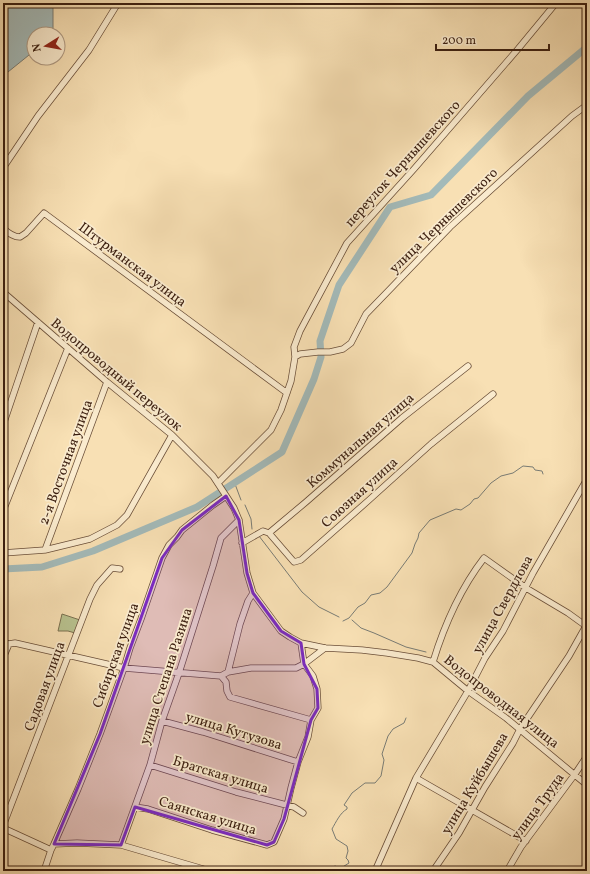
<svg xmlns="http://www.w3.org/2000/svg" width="590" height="874" viewBox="0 0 590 874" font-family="Vollkorn,serif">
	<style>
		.green { fill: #b9c390; stroke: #7a7050 }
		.water { fill: #a3bab9; stroke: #797c75 }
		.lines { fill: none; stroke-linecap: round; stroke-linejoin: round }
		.stream { stroke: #797c75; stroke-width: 1 }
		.river { stroke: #a3bab9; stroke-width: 7 }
		.minor-casing { stroke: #6a4e38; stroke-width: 7 }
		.minor { stroke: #faebce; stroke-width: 5.5 }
		.marked { fill: #7b2cbf; fill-opacity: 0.2; stroke: #7b2cbf; stroke-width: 3; stroke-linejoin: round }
		.labels { text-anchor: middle; stroke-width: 3.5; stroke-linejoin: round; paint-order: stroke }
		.street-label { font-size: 14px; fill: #3b1e0f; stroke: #faebce }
	</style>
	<rect width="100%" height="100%" fill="#f8e0b4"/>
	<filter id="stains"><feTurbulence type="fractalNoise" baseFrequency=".005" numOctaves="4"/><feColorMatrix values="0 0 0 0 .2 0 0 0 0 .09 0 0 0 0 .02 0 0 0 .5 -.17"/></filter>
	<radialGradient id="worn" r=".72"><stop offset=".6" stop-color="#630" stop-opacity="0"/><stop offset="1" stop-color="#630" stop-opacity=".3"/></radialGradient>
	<path class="green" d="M 62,614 L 80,620 L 75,633 L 68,631 L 58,631 Z"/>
	<path class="water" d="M 11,3 L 53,3 L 53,31 L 50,34 L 34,34 L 34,51 L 3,76 L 3,14 Z"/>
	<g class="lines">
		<path class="stream" d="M 235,484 L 241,500
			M 245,505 L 251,519 L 252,529
			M 259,536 L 302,592 L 319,607 L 339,617
			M 352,620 L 361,628 L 374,633 L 406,647 L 426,652
			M 343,621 L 349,618 L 358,607 L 365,603 L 371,595 L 380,593 L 387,587 L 412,553 L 415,544 L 418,538 L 419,533 L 430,520 L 456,509 L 461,510 L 470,504 L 474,499 L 478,498 L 491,483 L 501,476 L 513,473 L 523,466 L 533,467 L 535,470 L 542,471 L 543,474
			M 325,871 L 335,866 L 341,868 L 349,863 L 348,860 L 346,858 L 348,851 L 347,846 L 336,839 L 332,829 C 336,822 340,813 347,809 L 347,807 L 344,805 L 352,793 L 365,783 L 375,783 L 381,776 L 384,760 L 382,754 L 388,736 L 393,729 L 404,723 L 406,718"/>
		<path class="river" d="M 3,569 L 42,567 L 93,551 L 197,507 L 282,452 L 314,379 L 321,357 L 320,341 L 339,285 L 390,207 L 431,195 L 528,96 L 587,47"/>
		<defs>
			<path id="minor" d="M 3,168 L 38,116 L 89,50 L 118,3
				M 3,228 C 8,233 13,237 20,237 L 26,233 L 44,213 L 287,393
				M 3,292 L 107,382 L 172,435 L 213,476 L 234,508 L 239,520 L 247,573 L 253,593 L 281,631 L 290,637 L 301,643 L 325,648 L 362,650 L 387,653 L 418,658 L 433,662 L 468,691 L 506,718 L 587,785
				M 295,357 L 294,347 L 300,331 L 347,243 L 414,169 L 518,49 L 556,3
				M 3,425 L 38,322
				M 218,483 L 271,430 L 281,410 L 291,381 L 295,357 L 300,354 L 318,352 L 330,352 L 343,349 L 351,343 L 366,314 L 450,227 L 572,116 L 587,105
				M 3,511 L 68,348
				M 269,533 L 306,502 L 402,418 L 468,366
				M 242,543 L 263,531 L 269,533 L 294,562 L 301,560 L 369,500 L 431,444 L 493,394
				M 45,550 L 107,382
				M 3,553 L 45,550 L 90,539 L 117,525 L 127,515 L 172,435
				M 3,643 L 9,644 L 15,643 L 124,668 L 221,676 L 226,682 L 227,691 L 230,697 L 311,720
				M 3,658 L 9,644
				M 433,662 C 444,626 461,588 484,558 L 526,588 L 568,613 L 586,626
				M 228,672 L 240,624 L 248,601 L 253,593
				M 221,676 L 228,672 L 251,668 L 296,668 L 304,664 L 325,648
				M 162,721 L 203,732 L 298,762
				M 150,765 L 236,792 L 294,807 L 303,813
				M 416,778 L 526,841
				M 135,807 L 148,809 L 212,830 L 267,845 L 274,842 L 284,819 L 291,788 L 298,762 L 308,737 L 311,720 L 318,708 L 317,689 L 313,676 L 304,664 L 301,643
				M 3,826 L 90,599 L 97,585 L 112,568 L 120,569
				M 3,828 L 51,850
				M 54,844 L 78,789 L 100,734 L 124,668 L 130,648 L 141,619 L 162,558 L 169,545 L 177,537 L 182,530 L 213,505 L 226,496
				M 121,845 L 150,765 L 162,721 L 179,673 L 213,566 L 221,538 L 239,520
				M 44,871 L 51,850 L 54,844 L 77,843 L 121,845 L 210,871
				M 375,871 L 416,778 L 468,691 L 485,658 L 503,631 L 533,573 L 587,479
				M 433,871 L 459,833 L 485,787 L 513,743 L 520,729 L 569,656 L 587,624
				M 507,871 L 521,847 L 575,774 L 587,756"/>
		</defs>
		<use href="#minor" class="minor-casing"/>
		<use href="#minor" class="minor"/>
	</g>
	<path class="marked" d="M 226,496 L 239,520 L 247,573 L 253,593 L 281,631 L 301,643 L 304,664 L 317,689 L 318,708 L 311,720 L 284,819 L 274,842 L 267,845 L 135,807 L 121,845 L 54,844 L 100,734 L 162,558 L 182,530 Z"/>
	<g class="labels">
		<g class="street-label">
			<text transform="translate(402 163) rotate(-48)" y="5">переулок Чернышевского</text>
			<text transform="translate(443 220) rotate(-44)" y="5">улица Чернышевского</text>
			<text transform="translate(133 264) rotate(37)" y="5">Штурманская улица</text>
			<text transform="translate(117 374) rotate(40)" y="5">Водопроводный переулок</text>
			<text transform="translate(360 440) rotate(-41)" y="5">Коммунальная улица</text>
			<text transform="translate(65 462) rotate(-70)" y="5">2-я Восточная улица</text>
			<text transform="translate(359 492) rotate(-42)" y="5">Союзная улица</text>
			<text transform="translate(502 604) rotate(-61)" y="5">улица Свердлова</text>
			<text transform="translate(115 655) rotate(-70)" y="5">Сибирская улица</text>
			<text transform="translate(165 676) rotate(-72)" y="5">улица Степана Разина</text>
			<text transform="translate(44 686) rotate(-70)" y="5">Садовая улица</text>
			<text transform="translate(502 701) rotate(38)" y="5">Водопроводная улица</text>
			<text transform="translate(234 730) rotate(17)" y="5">улица Кутузова</text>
			<text transform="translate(221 774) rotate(17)" y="5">Братская улица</text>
			<text transform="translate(474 783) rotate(-59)" y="5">улица Куйбышева</text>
			<text transform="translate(537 806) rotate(-54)" y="5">улица Труда</text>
			<text transform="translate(208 815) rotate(17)" y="5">Саянская улица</text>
		</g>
	</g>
	<rect width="590" height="874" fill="none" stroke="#f8e0b4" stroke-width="16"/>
	<rect x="4" y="4" width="582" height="866" fill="none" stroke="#3b1e0f" stroke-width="2"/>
	<rect x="8" y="8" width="574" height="858" fill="none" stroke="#3b1e0f"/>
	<g transform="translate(46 46) rotate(259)"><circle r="19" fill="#faebce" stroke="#ae9982"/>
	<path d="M0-3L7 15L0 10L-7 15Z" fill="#8f2418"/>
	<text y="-6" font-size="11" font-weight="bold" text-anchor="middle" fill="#3b1e0f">N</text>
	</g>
	<path d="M436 44v6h113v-6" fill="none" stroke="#3b1e0f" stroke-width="2"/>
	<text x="442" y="44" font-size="12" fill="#3b1e0f" stroke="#faebce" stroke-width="3" paint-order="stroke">200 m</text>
	<rect width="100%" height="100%" filter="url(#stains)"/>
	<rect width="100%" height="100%" fill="url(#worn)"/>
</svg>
